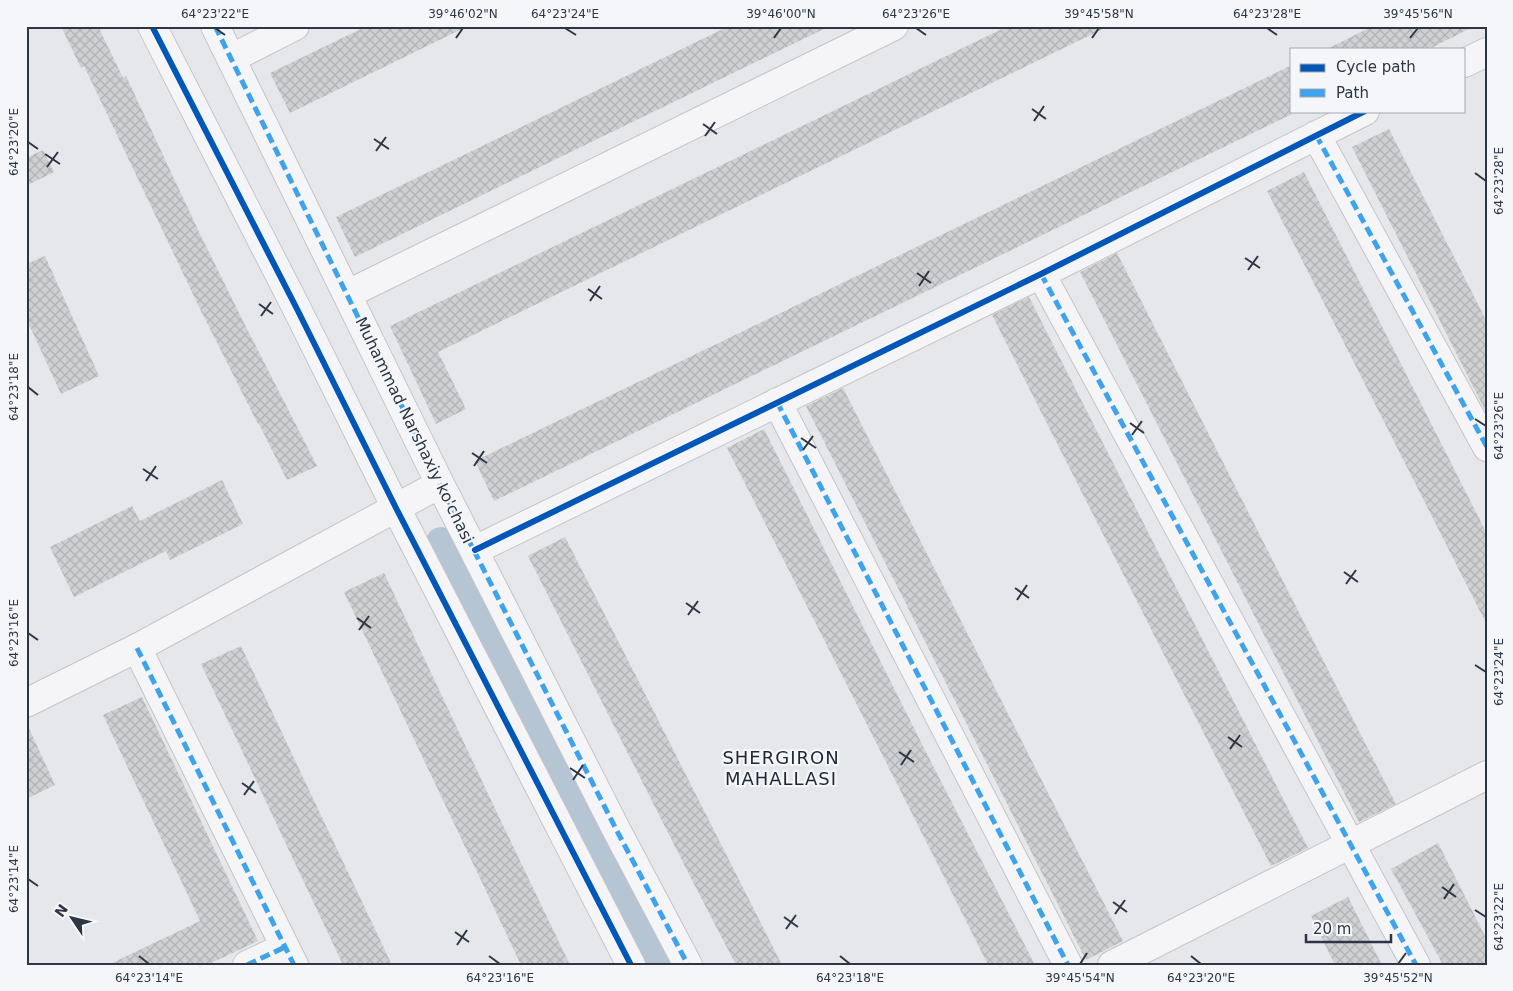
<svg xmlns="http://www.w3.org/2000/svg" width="1513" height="991" viewBox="0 0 1513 991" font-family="'DejaVu Sans',sans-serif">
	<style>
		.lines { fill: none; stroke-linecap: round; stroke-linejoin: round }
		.canal { stroke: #b5c5d4; stroke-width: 30 }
		.building { fill: url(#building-cross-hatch) }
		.minor-casing { stroke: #c3c5c8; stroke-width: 30 }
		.minor { stroke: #f5f5f7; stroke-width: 28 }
		.quiet { stroke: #3ea3ec; stroke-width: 5; stroke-dasharray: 10 5; stroke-linecap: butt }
		.cycleway-casing { stroke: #f4f6f9; stroke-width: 9 }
		.cycleway { stroke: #0057b8; stroke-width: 6 }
		.ticks { fill: none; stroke: #2c3644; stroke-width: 2 }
		.labels { text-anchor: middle; stroke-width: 4.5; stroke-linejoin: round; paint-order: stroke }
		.street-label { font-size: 16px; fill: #2c3644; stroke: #f4f6f9 }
		.neighbourhood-label { font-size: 18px; letter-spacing: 1px; fill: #1e2735; stroke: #f4f6f9 }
		.neatline { fill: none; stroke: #2c3644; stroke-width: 2 }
		.ticks-label { font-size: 12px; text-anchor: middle; fill: #2c3644 }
	</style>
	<defs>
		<pattern id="building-cross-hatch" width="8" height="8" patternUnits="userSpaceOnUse" patternTransform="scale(1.25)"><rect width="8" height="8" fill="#ced0d2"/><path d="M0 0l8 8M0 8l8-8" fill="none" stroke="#b1b3b6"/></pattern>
	</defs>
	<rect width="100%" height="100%" fill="#e5e7ea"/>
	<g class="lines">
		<path class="canal" d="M 441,542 L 660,965"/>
	</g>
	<path class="building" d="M 61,26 L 98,26 L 123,78 L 126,76 L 200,234 L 244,323 L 317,466 L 287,480 L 259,424 L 258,424 L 202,313 L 84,66 L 81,68 Z
		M 367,26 L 468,26 L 290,113 L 270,73 Z
		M 729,26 L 830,26 L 355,257 L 336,217 Z
		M 1008,26 L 1109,26 L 438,352 L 466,409 L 436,424 L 390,326 Z
		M 1373,26 L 1475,26 L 1429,49 L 1327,49 Z
		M 1292,65 L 1292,114 L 494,501 L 475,461 Z
		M 1389,129 L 1487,322 L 1487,414 L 1352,147 Z
		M 43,150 L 54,172 L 26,186 L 26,158 Z
		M 1304,172 L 1487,534 L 1487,625 L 1267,191 Z
		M 1117,253 L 1396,804 L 1359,822 L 1080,272 Z
		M 45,256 L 99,376 L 61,394 L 26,318 L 26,264 Z
		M 1029,297 L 1308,848 L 1271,866 L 992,315 Z
		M 843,388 L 1123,941 L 1086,960 L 806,406 Z
		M 764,429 L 927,754 L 1035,965 L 988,965 L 940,869 L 727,448 Z
		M 222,480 L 243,524 L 170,560 L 166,551 L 74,597 L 50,547 L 132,506 L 140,521 Z
		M 565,537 L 637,678 L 782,965 L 736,965 L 694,884 L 528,556 Z
		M 384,573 L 499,817 L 570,965 L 521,965 L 460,836 L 344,592 Z
		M 241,646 L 327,828 L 392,965 L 343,965 L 201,664 Z
		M 142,697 L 258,941 L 207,965 L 108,965 L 200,921 L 103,715 Z
		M 26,722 L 55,785 L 26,799 Z
		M 1438,843 L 1487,940 L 1487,965 L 1443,965 L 1391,869 Z
		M 1348,897 L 1382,965 L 1335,965 L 1311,916 Z"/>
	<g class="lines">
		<defs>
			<path id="minor" d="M 152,26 L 297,309 L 396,508 L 631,965
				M 215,26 L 440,484 L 617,831 L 688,965
				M 232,58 L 295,26
				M 1464,63 L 1487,52
				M 1316,135 L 1487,447
				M 1041,274 L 1416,965
				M 348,294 L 894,26
				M 777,402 L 1068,965
				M 475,550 L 1041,274 L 1365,111
				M 137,648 L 294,965
				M 26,703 L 137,648 L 440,484
				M 247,965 L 285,947
				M 1112,965 L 1487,775"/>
		</defs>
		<use href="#minor" class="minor-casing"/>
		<use href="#minor" class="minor"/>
		<path class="quiet" d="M 215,26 L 440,484 L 617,831 L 688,965
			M 1316,135 L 1487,447
			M 1041,274 L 1416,965
			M 777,402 L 1068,965
			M 137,648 L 294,965
			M 247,965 L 285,947"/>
		<defs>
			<path id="cycleway" d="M 152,26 L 297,309 L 396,508 L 631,965
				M 475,550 L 1041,274 L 1365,111"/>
		</defs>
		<use href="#cycleway" class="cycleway-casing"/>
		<use href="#cycleway" class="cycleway"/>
	</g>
	<path class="ticks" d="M 215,28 L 225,35M 565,28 L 576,35M 916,28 L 926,35M 1267,28 L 1277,35M 456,38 L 463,28M 774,38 L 781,28M 1092,38 L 1099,28M 1410,38 L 1418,28M 1032,109 L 1046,119M 1034,121 L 1044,106M 703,124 L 717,134M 705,136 L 715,122M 374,139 L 389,149M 28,142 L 38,149M 376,151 L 386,137M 45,154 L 60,164M 47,167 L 58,152M 1475,173 L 1486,181M 1245,258 L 1260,268M 1248,270 L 1258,256M 917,273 L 931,283M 919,286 L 929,271M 588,289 L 602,299M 590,301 L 600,286M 259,304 L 273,314M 261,316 L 271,302M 28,387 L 38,395M 1475,419 L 1486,426M 1130,423 L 1144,433M 1132,435 L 1142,421M 801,438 L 816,448M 803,450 L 813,436M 472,453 L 487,463M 474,466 L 484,451M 143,469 L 158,479M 146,481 L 156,466M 1344,572 L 1358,582M 1346,584 L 1356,570M 1015,588 L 1029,598M 1017,600 L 1027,585M 686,603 L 700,613M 688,615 L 698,601M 357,618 L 371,628M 359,630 L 369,616M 28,633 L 38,640M 1475,665 L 1486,672M 1228,737 L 1242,747M 1230,749 L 1240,735M 899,752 L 914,762M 901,765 L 911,750M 570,768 L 585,778M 573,780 L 583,765M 242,783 L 256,793M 244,795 L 254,781M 28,879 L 38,886M 1442,887 L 1456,897M 1444,899 L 1454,884M 1113,902 L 1127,912M 1475,910 L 1486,917M 1115,914 L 1125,900M 784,917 L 798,927M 786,929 L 796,915M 455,932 L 469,942M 457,945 L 467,930M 139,956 L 149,964M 489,956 L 500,964M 840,956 L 850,964M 1191,956 L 1201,964M 1080,964 L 1087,953M 1398,964 L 1406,953"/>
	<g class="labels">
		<g class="street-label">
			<text transform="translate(415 430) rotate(64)" y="6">Muhammad Narshaxiy ko'chasi</text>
		</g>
		<g class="neighbourhood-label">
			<text x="781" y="764">SHERGIRON<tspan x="781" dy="21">MAHALLASI</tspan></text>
		</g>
	</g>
	<rect width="1513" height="991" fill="none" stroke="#f4f6f9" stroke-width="55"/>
	<rect x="1290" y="48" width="175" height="65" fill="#f4f6f9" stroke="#a4a9b1"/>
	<rect x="1300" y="64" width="25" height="8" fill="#0057b8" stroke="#a4a9b1"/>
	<text x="1336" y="72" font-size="15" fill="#2c3644">Cycle path</text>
	<rect x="1300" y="89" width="25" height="8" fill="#3ea3ec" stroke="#a4a9b1"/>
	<text x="1336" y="98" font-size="15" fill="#2c3644">Path</text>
	<g transform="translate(72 918) rotate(305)" stroke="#f4f6f9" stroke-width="4" paint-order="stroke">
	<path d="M0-4L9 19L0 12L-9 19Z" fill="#2c3644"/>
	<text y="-8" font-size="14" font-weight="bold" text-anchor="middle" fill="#2c3644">N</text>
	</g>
	<path d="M1306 934v8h85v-8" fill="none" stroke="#2c3644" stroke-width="2.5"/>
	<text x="1313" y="934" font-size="15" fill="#2c3644" stroke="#f4f6f9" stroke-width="4" paint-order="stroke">20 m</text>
	<rect x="28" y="28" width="1458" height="936" class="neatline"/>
	<g class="ticks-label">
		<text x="215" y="18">64°23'22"E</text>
		<text x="463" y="18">39°46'02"N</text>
		<text x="565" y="18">64°23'24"E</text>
		<text x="781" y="18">39°46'00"N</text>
		<text x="916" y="18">64°23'26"E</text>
		<text x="1099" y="18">39°45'58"N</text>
		<text x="1267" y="18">64°23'28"E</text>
		<text x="1418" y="18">39°45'56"N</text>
		<text transform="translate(14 142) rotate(-90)" y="4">64°23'20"E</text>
		<text transform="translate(1499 181) rotate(-90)" y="4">64°23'28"E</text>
		<text transform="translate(14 387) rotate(-90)" y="4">64°23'18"E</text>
		<text transform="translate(1499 426) rotate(-90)" y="4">64°23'26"E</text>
		<text transform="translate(14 633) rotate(-90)" y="4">64°23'16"E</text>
		<text transform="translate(1499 672) rotate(-90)" y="4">64°23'24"E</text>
		<text transform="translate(14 879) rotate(-90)" y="4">64°23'14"E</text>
		<text transform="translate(1499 917) rotate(-90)" y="4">64°23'22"E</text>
		<text x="149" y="982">64°23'14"E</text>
		<text x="500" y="982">64°23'16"E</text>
		<text x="850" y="982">64°23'18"E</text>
		<text x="1080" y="982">39°45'54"N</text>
		<text x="1201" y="982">64°23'20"E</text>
		<text x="1398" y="982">39°45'52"N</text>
	</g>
</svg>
